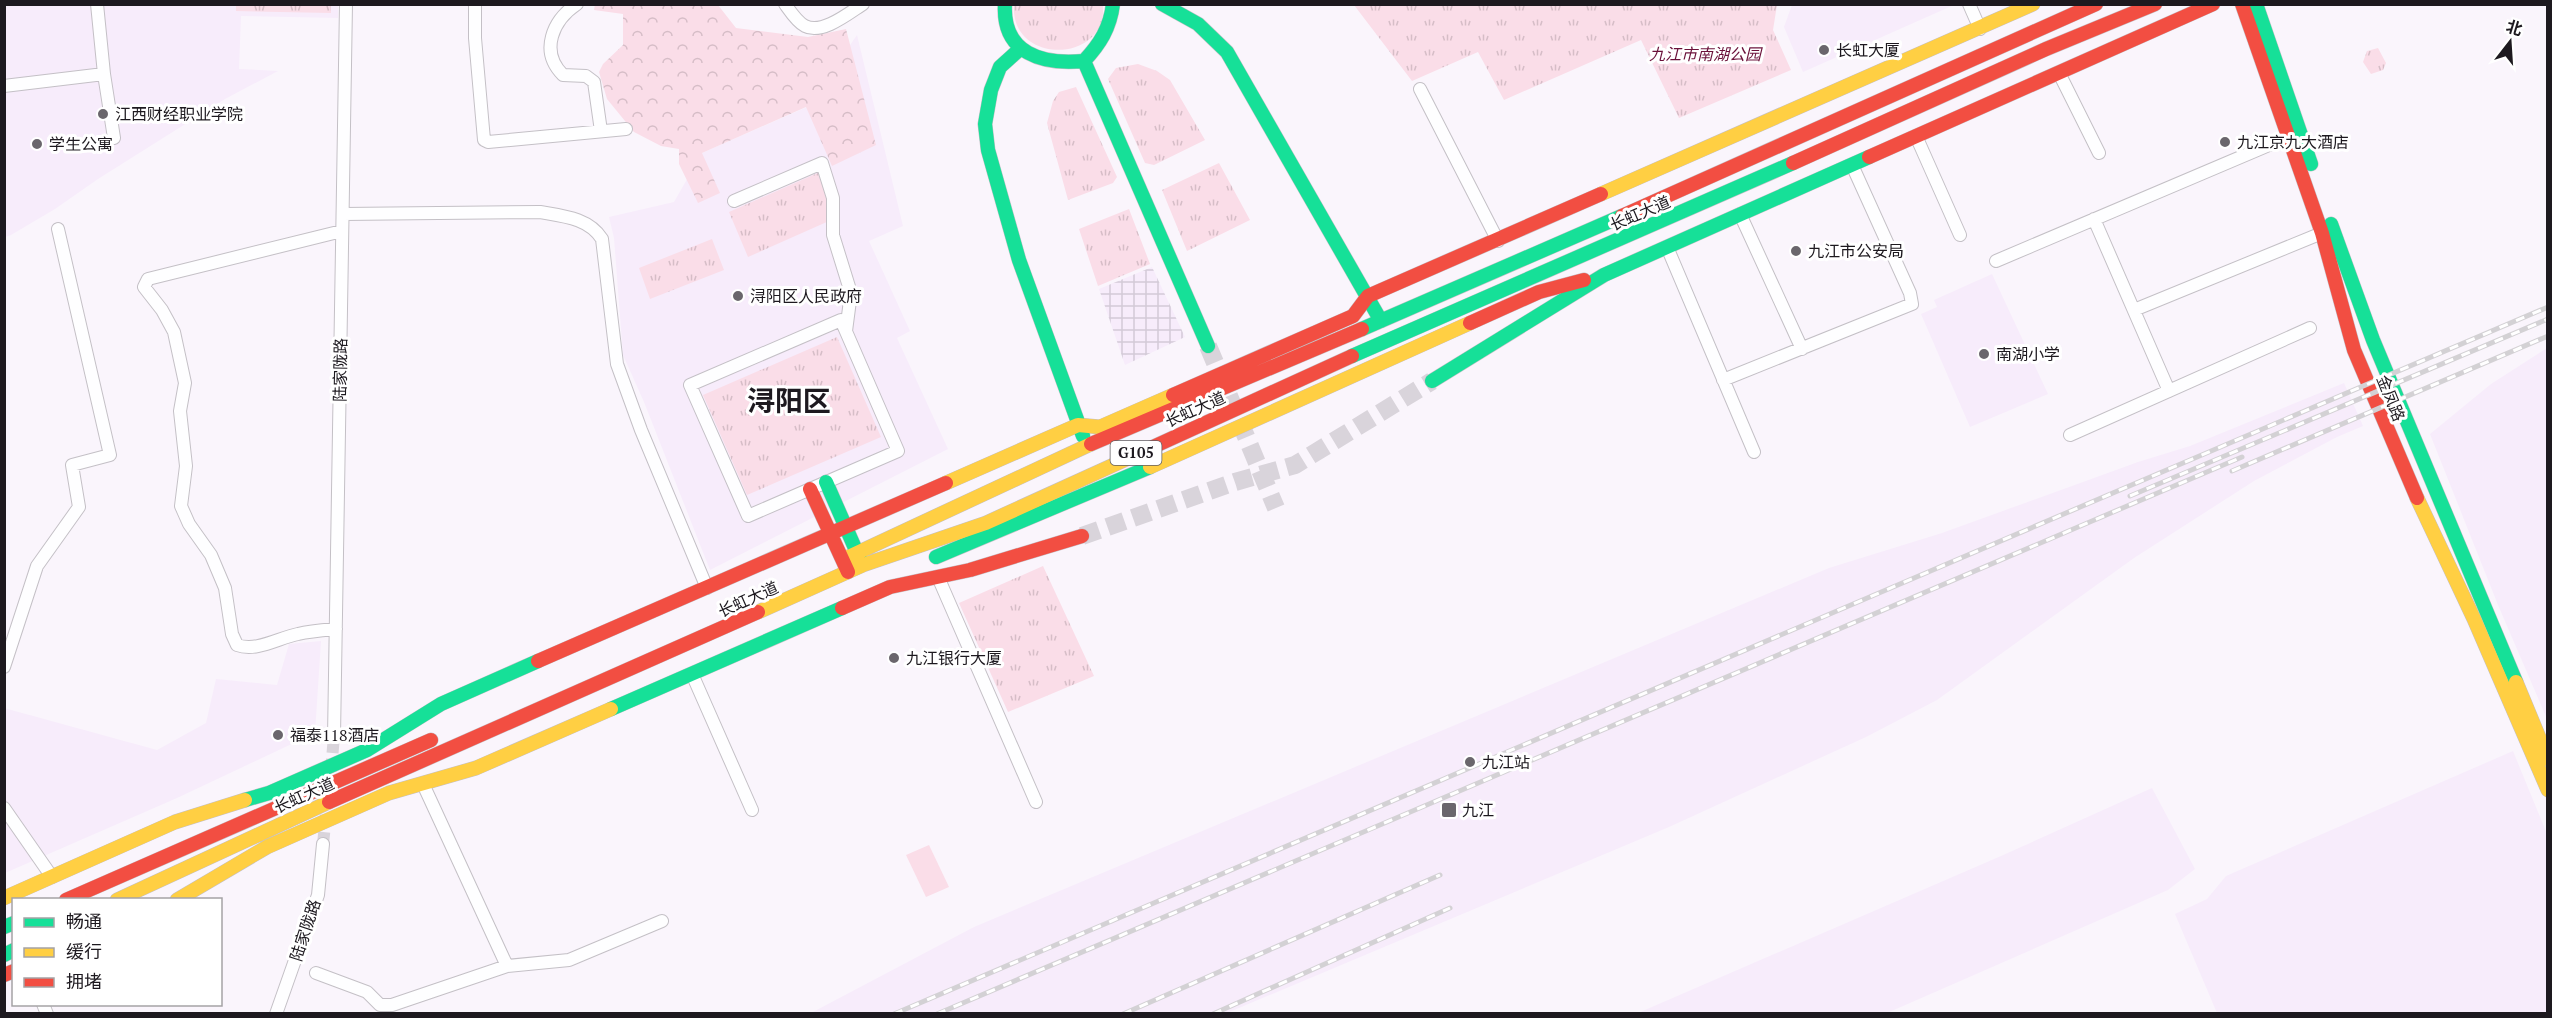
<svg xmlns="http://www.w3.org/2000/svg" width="2552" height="1018" viewBox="0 0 2552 1018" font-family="'PT Serif','Noto Sans SC',serif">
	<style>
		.built { fill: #f7ecfb }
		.industrial { fill: url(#industrial-grid) }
		.grass { fill: url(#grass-tufts) }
		.forest { fill: url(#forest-crowns) }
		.garden { fill: #fadde8 }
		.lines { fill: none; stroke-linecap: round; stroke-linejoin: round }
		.street-tunnel { stroke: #d9d4db; stroke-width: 12; stroke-dasharray: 12 6; stroke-linecap: butt }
		.secondary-tunnel { stroke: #d9d4db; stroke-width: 18; stroke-dasharray: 18 9; stroke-linecap: butt }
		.street-casing { stroke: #c4c0c6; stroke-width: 14 }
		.fast-casing { stroke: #c4c0c6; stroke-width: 15 }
		.slow-casing { stroke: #c4c0c6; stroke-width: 15 }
		.jam-casing { stroke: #c4c0c6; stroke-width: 15 }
		.street { stroke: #fefeff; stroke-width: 12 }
		.fast { stroke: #16e098; stroke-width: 14 }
		.slow { stroke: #ffcf43; stroke-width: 14 }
		.jam { stroke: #f24e42; stroke-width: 14 }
		.rail-casing { stroke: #d3d1d4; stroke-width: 5 }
		.rail { stroke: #fff; stroke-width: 3; stroke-dasharray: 9; stroke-linecap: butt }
		.poi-dot { fill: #6a666c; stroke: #fff; stroke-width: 2 }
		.labels { text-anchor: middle; stroke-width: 6; stroke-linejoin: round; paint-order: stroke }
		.shield { fill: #fff; stroke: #615e62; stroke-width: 1.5 }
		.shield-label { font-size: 15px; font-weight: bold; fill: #1d191f }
		.poi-label { font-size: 16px; fill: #1d191f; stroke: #fff; text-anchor: start }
		.park-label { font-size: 16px; font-style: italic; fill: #6a1039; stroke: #fff }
		.street-label { font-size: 16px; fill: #1d191f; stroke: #fff }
		.town-label { font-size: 28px; font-weight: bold; fill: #1d191f; stroke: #fff }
	</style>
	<defs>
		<pattern id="industrial-grid" width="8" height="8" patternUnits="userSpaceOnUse" patternTransform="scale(1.5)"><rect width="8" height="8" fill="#f7ecfb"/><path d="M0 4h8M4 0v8" fill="none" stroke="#d3cad7"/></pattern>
		<pattern id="grass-tufts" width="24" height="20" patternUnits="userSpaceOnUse" patternTransform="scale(1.5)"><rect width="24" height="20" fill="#fadde8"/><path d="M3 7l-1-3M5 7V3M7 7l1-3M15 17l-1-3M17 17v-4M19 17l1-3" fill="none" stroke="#d6bdc7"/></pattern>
		<pattern id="forest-crowns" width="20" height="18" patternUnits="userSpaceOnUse" patternTransform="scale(1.5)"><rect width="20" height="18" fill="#fadde8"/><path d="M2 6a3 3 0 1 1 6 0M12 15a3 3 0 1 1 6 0" fill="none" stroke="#d6bdc7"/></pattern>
	</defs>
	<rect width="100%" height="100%" fill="#faf5fc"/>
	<path class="built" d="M 5,5 L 338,5 L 338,18 L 241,16 L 239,69 L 278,71 L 225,99 L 98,179 L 55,209 L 11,235 L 5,237 Z
		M 1792,5 L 1792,4 L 1954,5 L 1803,72 L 1784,27 Z
		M 857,35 L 903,226 L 869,241 L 910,331 L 897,338 L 948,449 L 710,570 L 644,402 L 623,355 L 614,238 L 609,217 L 674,202 L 702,153 L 807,107 Z
		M 1992,274 L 2048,394 L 1970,427 L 1921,314 L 1937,307 L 1934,300 Z
		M 2547,348 L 2547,719 L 2498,605 L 2430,434 L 2491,384 Z
		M 2344,383 L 2363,426 L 2337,437 L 2254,481 L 2134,558 L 1937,700 L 1866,737 L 1669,827 L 1227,1013 L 811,1013 L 974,927 L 1829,568 L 1942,533 L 2138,462 L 2190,446 Z
		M 321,641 L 315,733 L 177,798 L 5,873 L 4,708 L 157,750 L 206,723 L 216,679 L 277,685 L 289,644 Z
		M 2513,751 L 2547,834 L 2547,1013 L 2217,1013 L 2175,914 L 2207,899 L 2226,876 Z
		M 2152,788 L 2195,869 L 2168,890 L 1887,1013 L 1638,1013 L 2001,856 Z"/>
	<path class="industrial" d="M 1152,267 L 1185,337 L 1125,365 L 1099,289 Z"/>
	<path class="grass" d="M 1014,4 L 1103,4 C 1108,65 1009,65 1014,4 Z
		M 236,5 L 331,5 L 331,13 L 236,11 Z
		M 1354,5 L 1777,5 L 1773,30 L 1791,70 L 1679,118 L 1641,40 L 1504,100 L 1478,52 L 1412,81 Z
		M 2378,48 L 2386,63 L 2383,70 L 2371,74 L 2363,62 L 2367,51 Z
		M 1138,64 L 1157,71 L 1170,80 L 1205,140 L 1154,165 L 1145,163 L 1108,79 L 1116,68 Z
		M 1076,87 L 1117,177 L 1113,183 L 1068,200 L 1047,123 L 1053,101 L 1059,92 Z
		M 1219,163 L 1250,220 L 1187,251 L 1162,190 Z
		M 820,172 L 829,202 L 829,221 L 748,257 L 729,212 Z
		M 1129,209 L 1150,264 L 1098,286 L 1079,229 Z
		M 712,239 L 724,270 L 650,299 L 639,268 Z
		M 837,337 L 881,437 L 747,495 L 703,395 Z
		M 1043,566 L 1094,676 L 1008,712 L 959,603 Z"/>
	<path class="forest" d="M 595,4 L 718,5 L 736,28 L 808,37 L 846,29 L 876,145 L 832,166 L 806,107 L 702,153 L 720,193 L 698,203 L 679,164 L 679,149 L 661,146 L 634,132 L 607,99 L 599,72 L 603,64 L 623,45 L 623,14 L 594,10 Z"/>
	<path class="garden" d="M 929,845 L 949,887 L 926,897 L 906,855 Z"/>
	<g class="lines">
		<path class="street-tunnel" d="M 331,771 L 334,736
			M 323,844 L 326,815"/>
		<path class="secondary-tunnel" d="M 1208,346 L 1276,508
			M 1082,536 L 1235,482 L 1295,465 L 1432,381"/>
		<defs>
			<path id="street" d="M 97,4 L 104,74
				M 475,4 L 475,38 L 484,140 L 488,142 L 626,129
				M 577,4 C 553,20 539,51 563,75 L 586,76 L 594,82 L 601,131
				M 785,4 C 790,11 797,22 805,26 C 822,35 849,13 863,4
				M 1969,4 L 1980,29
				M 2059,73 L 2099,153
				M 4,86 L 104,74 L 114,138
				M 1420,89 L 1498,241
				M 1916,136 L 1960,235
				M 734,201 L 822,163 L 833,198 L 833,235 L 851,293 L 846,331
				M 343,214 L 540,212 C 563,216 589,218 602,239 L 617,364 L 641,430 L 707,588
				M 1740,214 L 1802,349
				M 2094,219 L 2169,391
				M 1667,247 L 1754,452
				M 1996,261 L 2288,137
				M 2134,310 L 2322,233
				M 841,320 L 898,451 L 748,516 L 690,385 Z
				M 1723,380 L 1912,304 L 1910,293 L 1852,165
				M 2070,435 L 2310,328
				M 938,577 L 1036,802
				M 336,629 C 324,630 310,631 298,634 C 278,638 257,652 237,645 L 232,634 L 225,588 L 211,555 L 189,524 L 181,506 L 186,466 L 180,411 L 185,383 L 174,332 L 162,310 L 144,287 L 148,279 L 342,231
				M 4,667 L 37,566 L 79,507 L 72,465 L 110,455 L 58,229
				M 692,674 L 752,810
				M 334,736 L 346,4
				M 423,784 L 507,966
				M 4,808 L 52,877
				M 316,973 L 367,992 L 380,1005 L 392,1005 L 507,966 L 569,960 L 662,921
				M 43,1004 L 47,1014
				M 276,1014 L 318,895 L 323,844"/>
			<path id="fast" d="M 1005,4 C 1002,54 1043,65 1084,61 C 1100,44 1110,28 1113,4
				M 1162,4 L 1198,24 L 1227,52 L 1381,321
				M 2256,4 L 2311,164
				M 1021,48 L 1000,67 L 991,90 L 985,124 L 988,150 L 1019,260 L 1083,436
				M 1084,61 L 1208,346
				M 2331,224 L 2373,340 L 2516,682
				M 1362,329 L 1622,216
				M 1352,356 L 1793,163
				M 1432,381 L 1604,275 L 1869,157
				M 826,482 L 862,564
				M 936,557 L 1150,467
				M 611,709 L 842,608
				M 245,800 L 269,793 L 367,750 L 441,704 L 538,661
				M 4,927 L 14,923
				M 4,955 L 14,950"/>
			<path id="slow" d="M 1601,194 L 2033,4
				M 1150,467 L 1470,323
				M 946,483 L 1078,425 L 1100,427 L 1173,395
				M 2417,498 L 2474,619 L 2548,790
				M 844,559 L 1091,444
				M 758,612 L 863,565 L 986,523 L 1131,457
				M 2516,682 L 2548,759
				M 4,898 L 175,822 L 245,800
				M 117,900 L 329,802
				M 177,900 L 267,847 L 389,793 L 476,768 L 611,709"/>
			<path id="jam" d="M 2242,4 L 2322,233 L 2354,350 L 2417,498
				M 1869,157 L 2213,4
				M 1793,163 L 2046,49 L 2155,4
				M 1622,216 L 2096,4
				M 1470,323 L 1539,292 L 1584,280
				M 1173,395 L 1353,316 L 1368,296 L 1601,194
				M 1091,444 L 1362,329
				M 1131,457 L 1352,356
				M 810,489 L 848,572
				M 842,608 L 890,587 L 970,570 L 1082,536
				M 538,661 L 946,483
				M 329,802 L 758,612
				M 66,900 L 431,740
				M 4,975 L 14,971"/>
		</defs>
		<use href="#street" class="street-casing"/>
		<use href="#fast" class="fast-casing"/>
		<use href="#slow" class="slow-casing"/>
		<use href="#jam" class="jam-casing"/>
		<use href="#street" class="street"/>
		<use href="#fast" class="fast"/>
		<use href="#slow" class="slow"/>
		<use href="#jam" class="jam"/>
		<defs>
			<path id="rail" d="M 2232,471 L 2548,336
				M 2130,496 L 2548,319
				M 894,1014 L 2548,307
				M 937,1014 L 2242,457
				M 1123,1014 L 1440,875
				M 1213,1014 L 1450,908"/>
		</defs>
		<use href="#rail" class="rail-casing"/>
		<use href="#rail" class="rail"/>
	</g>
	<g class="poi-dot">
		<circle cx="1824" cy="50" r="6"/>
		<circle cx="103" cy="114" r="6"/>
		<circle cx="2225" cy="142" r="6"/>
		<circle cx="37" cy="144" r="6"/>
		<circle cx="1796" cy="251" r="6"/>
		<circle cx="738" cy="296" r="6"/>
		<circle cx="1984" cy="354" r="6"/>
		<circle cx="894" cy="658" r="6"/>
		<circle cx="278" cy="735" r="6"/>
		<circle cx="1470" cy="762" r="6"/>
		<rect x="1441" y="802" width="16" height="16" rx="3"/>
	</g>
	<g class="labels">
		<rect class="shield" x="1110.5" y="441" width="51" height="24" rx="4.5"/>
		<g class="shield-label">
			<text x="1136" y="458">G105</text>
		</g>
		<g class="poi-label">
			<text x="1836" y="56">长虹大厦</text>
			<text x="115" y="120">江西财经职业学院</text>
			<text x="2237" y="148">九江京九大酒店</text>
			<text x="49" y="150">学生公寓</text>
			<text x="1808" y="257">九江市公安局</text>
			<text x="750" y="302">浔阳区人民政府</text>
			<text x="1996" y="360">南湖小学</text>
			<text x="906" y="664">九江银行大厦</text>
			<text x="290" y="741">福泰118酒店</text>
			<text x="1482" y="768">九江站</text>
			<text x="1462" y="816">九江</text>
		</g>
		<g class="park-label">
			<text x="1705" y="60">九江市南湖公园</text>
		</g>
		<g class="street-label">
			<text transform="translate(1640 213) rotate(-23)" y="6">长虹大道</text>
			<text transform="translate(340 370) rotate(-89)" y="6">陆家陇路</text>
			<text transform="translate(2391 398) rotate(68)" y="6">金凤路</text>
			<text transform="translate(1195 409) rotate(-24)" y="6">长虹大道</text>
			<text transform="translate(748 599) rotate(-24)" y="6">长虹大道</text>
			<text transform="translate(304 795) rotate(-24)" y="6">长虹大道</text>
			<text transform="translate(305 930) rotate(-72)" y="6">陆家陇路</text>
		</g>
		<g class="town-label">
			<text x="789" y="411">浔阳区</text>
		</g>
	</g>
	<rect width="2552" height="1018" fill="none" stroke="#1d191f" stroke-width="12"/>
	<rect x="12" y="898" width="210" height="108" fill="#ffffff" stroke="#a5a3a5" stroke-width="1.5"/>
	<rect x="24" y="918" width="30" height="9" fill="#16e098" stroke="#a5a3a5" stroke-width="1.5"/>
	<text x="66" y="928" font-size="18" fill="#1d191f">畅通</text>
	<rect x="24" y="948" width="30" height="9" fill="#ffcf43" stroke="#a5a3a5" stroke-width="1.5"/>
	<text x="66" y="958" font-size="18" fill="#1d191f">缓行</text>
	<rect x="24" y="978" width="30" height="9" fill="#f24e42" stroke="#a5a3a5" stroke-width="1.5"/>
	<text x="66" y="988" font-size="18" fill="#1d191f">拥堵</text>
	<g transform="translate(2510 42) rotate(17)" stroke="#ffffff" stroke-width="4.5" paint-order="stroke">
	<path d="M0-4.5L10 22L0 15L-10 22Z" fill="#1d191f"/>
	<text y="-9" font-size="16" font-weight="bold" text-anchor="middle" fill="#1d191f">北</text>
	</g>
</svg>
